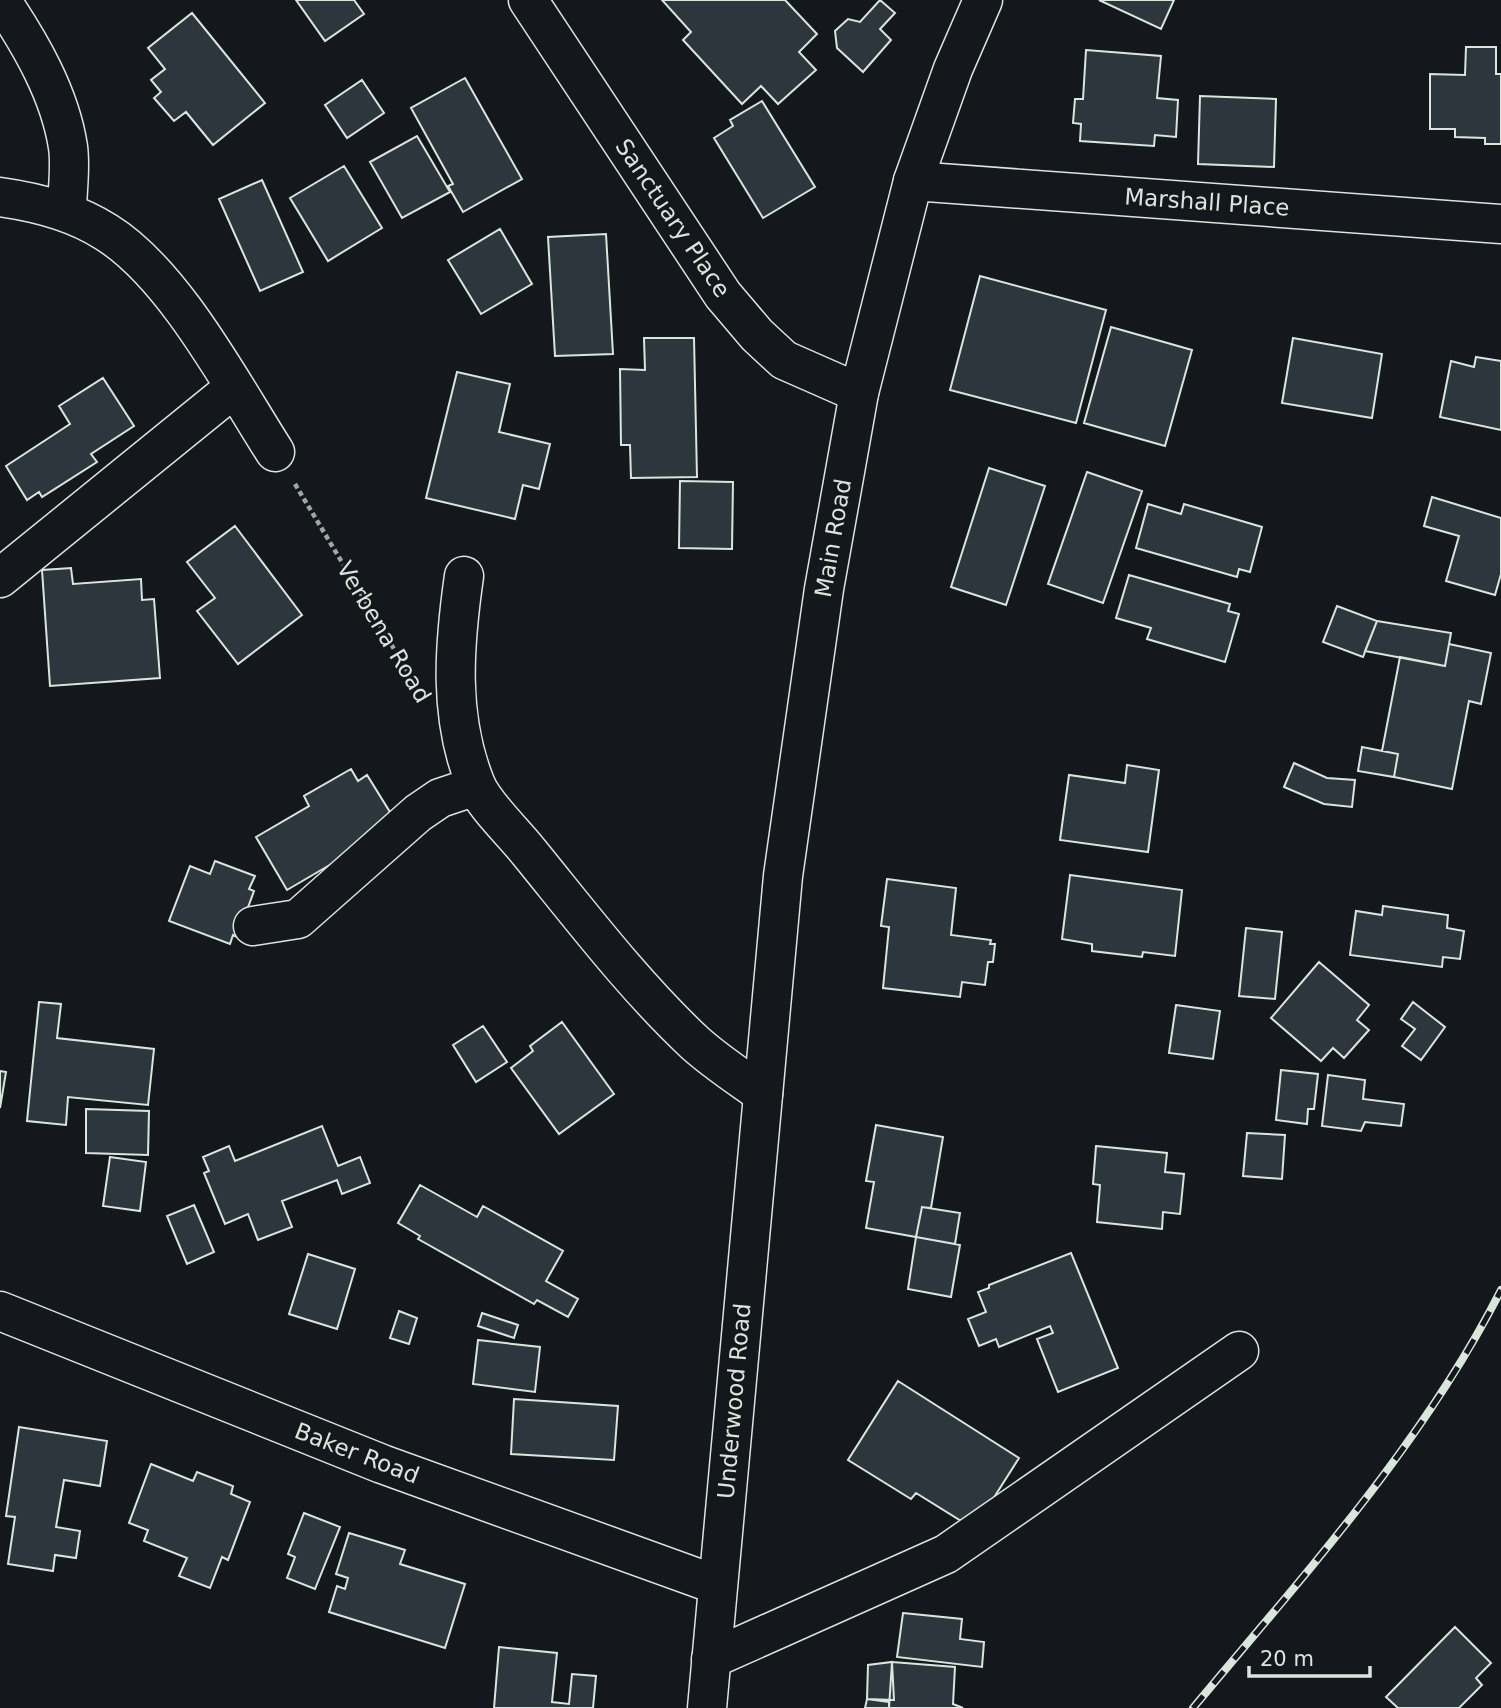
<svg xmlns="http://www.w3.org/2000/svg" width="1501" height="1708" viewBox="0 0 1501 1708" font-family="'DejaVu Sans',sans-serif">
	<style>
		.building { fill: #2c363c; stroke: #d8e6dc; stroke-width: 2 }
		.lines { fill: none; stroke-linecap: round; stroke-linejoin: round }
		.minor-casing { stroke: #d8e6dc; stroke-width: 41 }
		.major-casing { stroke: #d8e6dc; stroke-width: 41 }
		.path { stroke: #9da8a2; stroke-width: 4.5; stroke-dasharray: 5 3.5; stroke-linecap: butt }
		.minor { stroke: #14181c; stroke-width: 38 }
		.major { stroke: #14181c; stroke-width: 38 }
		.rail-casing { stroke: #d8e6dc; stroke-width: 8 }
		.rail { stroke: #14181c; stroke-width: 5; stroke-dasharray: 16; stroke-linecap: butt }
		.labels { text-anchor: middle; stroke-width: 5; stroke-linejoin: round; paint-order: stroke }
		.street-label { font-size: 23px; fill: #d8e6dc; stroke: #14181c }
	</style>
	<rect width="100%" height="100%" fill="#14181c"/>
	<path class="building" d="M 296,0 L 354,0 L 364,14 L 325,41 Z
		M 662,0 L 785,0 L 817,34 L 799,52 L 816,70 L 778,104 L 761,86 L 742,104 L 683,40 L 691,32 Z
		M 880,0 L 895,13 L 880,29 L 891,40 L 863,72 L 837,48 L 835,31 L 848,19 L 860,22 Z
		M 1099,0 L 1174,0 L 1161,29 Z
		M 192,13 L 265,103 L 213,145 L 186,112 L 174,121 L 154,98 L 161,92 L 151,80 L 165,69 L 148,48 Z
		M 1466,47 L 1496,47 L 1496,74 L 1501,74 L 1501,144 L 1485,144 L 1485,138 L 1455,137 L 1455,129 L 1430,129 L 1430,74 L 1465,75 Z
		M 1086,50 L 1161,56 L 1157,98 L 1178,100 L 1176,137 L 1155,135 L 1154,146 L 1080,141 L 1081,124 L 1073,123 L 1075,99 L 1083,99 Z
		M 465,78 L 522,179 L 463,212 L 448,186 L 453,184 L 411,108 Z
		M 362,80 L 384,113 L 347,138 L 325,105 Z
		M 1200,96 L 1276,99 L 1274,167 L 1198,164 Z
		M 762,101 L 815,187 L 763,218 L 714,138 L 733,126 L 730,120 Z
		M 417,136 L 450,192 L 402,218 L 370,162 Z
		M 344,166 L 382,228 L 328,261 L 290,198 Z
		M 262,180 L 303,272 L 260,291 L 219,199 Z
		M 500,229 L 532,284 L 481,314 L 448,260 Z
		M 606,234 L 613,354 L 555,356 L 548,237 Z
		M 980,276 L 1106,310 L 1076,423 L 950,390 Z
		M 1111,327 L 1192,350 L 1165,446 L 1084,423 Z
		M 644,338 L 694,338 L 697,477 L 631,478 L 630,445 L 621,445 L 620,369 L 645,370 Z
		M 1293,338 L 1382,354 L 1372,418 L 1282,403 Z
		M 1476,357 L 1501,361 L 1501,430 L 1440,417 L 1451,361 L 1474,367 Z
		M 457,372 L 510,384 L 499,432 L 550,444 L 539,489 L 523,485 L 515,519 L 426,498 Z
		M 103,378 L 134,426 L 91,454 L 97,462 L 42,497 L 39,492 L 27,500 L 6,466 L 70,424 L 59,406 Z
		M 989,468 L 1045,486 L 1006,605 L 951,587 Z
		M 1087,472 L 1142,491 L 1103,603 L 1048,584 Z
		M 680,481 L 733,482 L 732,549 L 679,548 Z
		M 1432,497 L 1501,518 L 1501,574 L 1495,595 L 1446,581 L 1459,536 L 1424,526 Z
		M 1148,504 L 1181,514 L 1184,504 L 1262,527 L 1250,572 L 1239,569 L 1237,577 L 1136,548 Z
		M 235,526 L 302,615 L 238,664 L 197,611 L 215,598 L 187,562 Z
		M 71,568 L 73,584 L 141,579 L 142,600 L 154,599 L 160,678 L 50,686 L 42,570 Z
		M 1129,575 L 1230,604 L 1228,611 L 1239,614 L 1225,662 L 1147,639 L 1151,628 L 1116,618 Z
		M 1337,606 L 1377,621 L 1363,657 L 1323,642 Z
		M 1377,621 L 1451,633 L 1445,666 L 1365,651 Z
		M 1449,644 L 1491,653 L 1481,704 L 1469,701 L 1452,789 L 1394,777 L 1398,754 L 1382,751 L 1400,657 L 1445,666 Z
		M 1362,747 L 1398,754 L 1394,777 L 1358,771 Z
		M 1294,763 L 1327,778 L 1355,780 L 1352,807 L 1324,804 L 1284,787 Z
		M 1127,765 L 1159,770 L 1148,852 L 1060,840 L 1069,775 L 1125,783 Z
		M 351,769 L 358,781 L 367,775 L 398,825 L 287,890 L 256,837 L 309,806 L 304,796 Z
		M 215,861 L 255,876 L 249,889 L 254,891 L 237,937 L 233,935 L 230,944 L 169,921 L 190,866 L 210,874 Z
		M 1070,875 L 1182,890 L 1175,956 L 1143,952 L 1142,957 L 1092,951 L 1092,944 L 1062,939 Z
		M 887,879 L 956,888 L 951,935 L 991,940 L 990,944 L 995,944 L 993,962 L 988,962 L 985,985 L 962,982 L 960,997 L 883,988 L 889,927 L 881,926 Z
		M 1383,906 L 1448,915 L 1447,928 L 1464,931 L 1460,959 L 1443,957 L 1442,967 L 1350,955 L 1356,911 L 1382,915 Z
		M 1246,928 L 1282,932 L 1275,999 L 1239,996 Z
		M 1319,962 L 1369,1005 L 1357,1020 L 1369,1030 L 1344,1058 L 1333,1048 L 1321,1061 L 1271,1018 Z
		M 39,1002 L 61,1004 L 57,1038 L 154,1049 L 148,1105 L 68,1097 L 66,1125 L 27,1121 Z
		M 1413,1002 L 1445,1027 L 1421,1060 L 1402,1046 L 1415,1029 L 1401,1019 Z
		M 1176,1005 L 1220,1011 L 1213,1059 L 1169,1053 Z
		M 562,1022 L 614,1094 L 559,1134 L 511,1068 L 533,1051 L 530,1046 Z
		M 483,1026 L 507,1062 L 476,1082 L 453,1045 Z
		M 1281,1070 L 1318,1074 L 1314,1109 L 1308,1109 L 1307,1124 L 1276,1120 Z
		M 0,1071 L 6,1072 L 0,1108 Z
		M 1328,1075 L 1365,1080 L 1363,1099 L 1404,1104 L 1401,1126 L 1365,1122 L 1361,1131 L 1322,1126 Z
		M 86,1109 L 149,1111 L 148,1155 L 86,1153 Z
		M 876,1125 L 943,1137 L 931,1208 L 922,1207 L 916,1237 L 866,1228 L 874,1182 L 866,1181 Z
		M 322,1126 L 338,1166 L 360,1157 L 370,1183 L 342,1194 L 337,1180 L 282,1201 L 292,1227 L 258,1240 L 248,1214 L 225,1224 L 204,1173 L 209,1171 L 203,1157 L 229,1146 L 235,1161 Z
		M 1247,1133 L 1285,1135 L 1282,1179 L 1243,1176 Z
		M 1096,1146 L 1167,1153 L 1165,1172 L 1184,1174 L 1180,1214 L 1163,1212 L 1162,1229 L 1097,1222 L 1100,1185 L 1093,1184 Z
		M 110,1157 L 146,1162 L 140,1211 L 103,1206 Z
		M 420,1185 L 477,1217 L 483,1206 L 563,1251 L 546,1281 L 578,1299 L 568,1317 L 537,1300 L 534,1304 L 418,1239 L 420,1236 L 398,1223 Z
		M 194,1205 L 214,1252 L 187,1264 L 167,1216 Z
		M 922,1207 L 960,1213 L 955,1244 L 916,1237 Z
		M 916,1237 L 960,1245 L 951,1297 L 908,1289 Z
		M 1071,1253 L 1118,1368 L 1058,1392 L 1037,1339 L 1053,1333 L 1050,1326 L 999,1347 L 996,1339 L 979,1346 L 968,1319 L 986,1312 L 978,1292 L 989,1288 L 989,1285 Z
		M 308,1254 L 355,1269 L 337,1329 L 289,1314 Z
		M 399,1311 L 417,1318 L 409,1344 L 390,1338 Z
		M 482,1313 L 518,1325 L 514,1338 L 478,1326 Z
		M 478,1340 L 540,1347 L 535,1392 L 473,1384 Z
		M 898,1381 L 1019,1458 L 974,1529 L 916,1493 L 911,1499 L 848,1460 Z
		M 514,1399 L 618,1406 L 614,1460 L 511,1454 Z
		M 19,1427 L 107,1441 L 100,1486 L 64,1480 L 56,1527 L 80,1531 L 76,1558 L 55,1555 L 53,1571 L 8,1564 L 15,1517 L 6,1516 Z
		M 151,1464 L 193,1481 L 197,1472 L 233,1486 L 231,1494 L 250,1502 L 228,1560 L 222,1557 L 210,1588 L 179,1576 L 187,1558 L 144,1541 L 148,1530 L 129,1523 Z
		M 304,1513 L 340,1527 L 315,1589 L 287,1578 L 295,1557 L 288,1554 Z
		M 349,1533 L 405,1550 L 400,1564 L 465,1584 L 445,1648 L 329,1612 L 337,1586 L 345,1589 L 348,1578 L 336,1574 Z
		M 903,1613 L 962,1619 L 960,1639 L 984,1642 L 982,1667 L 897,1657 Z
		M 1455,1627 L 1491,1663 L 1476,1678 L 1482,1685 L 1459,1708 L 1398,1708 L 1386,1697 Z
		M 499,1647 L 557,1653 L 552,1702 L 569,1704 L 572,1674 L 596,1676 L 593,1708 L 494,1708 Z
		M 892,1662 L 894,1700 L 867,1699 L 868,1665 Z
		M 892,1662 L 955,1667 L 953,1704 L 963,1708 L 889,1708 Z
		M 867,1699 L 889,1702 L 889,1708 L 865,1708 Z"/>
	<g class="lines">
		<defs>
			<path id="minor" d="M 1,0 C 30,43 60,94 68,147 C 71,168 67,191 67,212
				M 528,0 L 723,295 L 757,335 L 784,360 L 859,393
				M 913,181 L 1501,224
				M 0,197 C 36,202 75,212 106,232 C 174,274 232,385 275,452
				M 464,576 C 454,646 448,717 476,785 C 484,805 514,833 528,851 C 581,916 634,986 695,1043 C 716,1062 741,1078 763,1094
				M 0,578 L 234,388
				M 253,926 L 298,919 L 418,813 L 440,798 L 476,786
				M 0,1311 L 382,1464 L 717,1585
				M 711,1659 L 946,1554 L 1239,1351"/>
			<path id="major" d="M 707,1708 L 783,876 L 824,589 L 859,393 L 913,181 L 953,69 L 983,0"/>
		</defs>
		<use href="#minor" class="minor-casing"/>
		<use href="#major" class="major-casing"/>
		<path class="path" d="M 295,484 L 415,684"/>
		<use href="#minor" class="minor"/>
		<use href="#major" class="major"/>
		<defs>
			<path id="rail" d="M 1193,1708 C 1303,1576 1423,1444 1501,1290"/>
		</defs>
		<use href="#rail" class="rail-casing"/>
		<use href="#rail" class="rail"/>
	</g>
	<g class="labels">
		<g class="street-label">
			<text transform="translate(1207 202) rotate(4)" y="8">Marshall Place</text>
			<text transform="translate(673 218) rotate(56)" y="8">Sanctuary Place</text>
			<text transform="translate(833 538) rotate(-80)" y="8">Main Road</text>
			<text transform="translate(384 632) rotate(59)" y="8">Verbena Road</text>
			<text transform="translate(734 1401) rotate(-85)" y="8">Underwood Road</text>
			<text transform="translate(357 1453) rotate(21)" y="8">Baker Road</text>
		</g>
	</g>
	<path d="M1249 1666v10h121v-10" fill="none" stroke="#d8e6dc" stroke-width="3.5"/>
	<text x="1260" y="1666" font-size="21" fill="#d8e6dc" stroke="#14181c" stroke-width="5" paint-order="stroke">20 m</text>
</svg>
